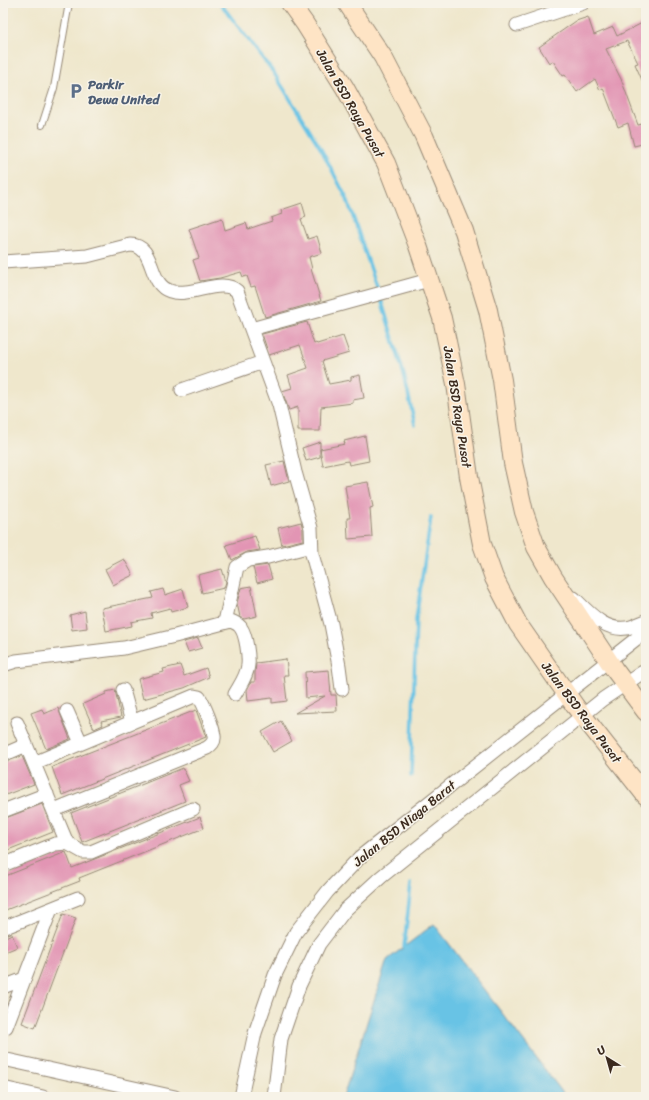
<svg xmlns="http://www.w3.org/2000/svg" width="649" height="1100" viewBox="0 0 649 1100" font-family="Sriracha,sans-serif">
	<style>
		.water { fill: #67c3e5; stroke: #517682 }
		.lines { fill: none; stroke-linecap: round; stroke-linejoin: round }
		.stream { stroke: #67c3e5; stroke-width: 3.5 }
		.building { fill: #e295b4 }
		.service-casing { stroke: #958875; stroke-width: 8 }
		.minor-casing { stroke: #958875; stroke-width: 15 }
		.secondary-casing { stroke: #958875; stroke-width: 20 }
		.service { stroke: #fff; stroke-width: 6 }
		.minor { stroke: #fff; stroke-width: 13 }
		.secondary { stroke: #fee4c5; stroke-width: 18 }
		.labels { text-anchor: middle; stroke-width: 3; stroke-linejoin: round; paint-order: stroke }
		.service-label { font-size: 13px; font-weight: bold; fill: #4e5e75; stroke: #f7f3e8; text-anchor: start }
		.street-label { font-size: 13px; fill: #3b2a1e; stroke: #f7f3e8 }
	</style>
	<rect width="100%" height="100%" fill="#f7f3e8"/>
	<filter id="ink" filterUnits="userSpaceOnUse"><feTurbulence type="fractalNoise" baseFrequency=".025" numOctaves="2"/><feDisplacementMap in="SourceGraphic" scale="8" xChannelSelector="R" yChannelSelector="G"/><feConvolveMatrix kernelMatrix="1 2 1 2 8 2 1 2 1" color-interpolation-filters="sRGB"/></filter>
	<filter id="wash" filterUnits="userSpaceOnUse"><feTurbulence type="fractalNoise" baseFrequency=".012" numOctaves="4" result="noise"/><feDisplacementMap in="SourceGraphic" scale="16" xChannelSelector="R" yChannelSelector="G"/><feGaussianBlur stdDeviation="0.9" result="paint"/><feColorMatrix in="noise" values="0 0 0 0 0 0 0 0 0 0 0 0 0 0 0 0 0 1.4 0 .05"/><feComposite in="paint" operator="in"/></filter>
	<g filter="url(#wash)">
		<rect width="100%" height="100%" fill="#efe7cc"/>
		<path class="water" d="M 434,924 L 566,1097 L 343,1097 L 387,960 Z"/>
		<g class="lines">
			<path class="stream" d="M 220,3 L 274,73 L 321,149 L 347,199 L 378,290
				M 380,296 L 404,375 L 415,425
				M 411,776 L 416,619 L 431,517
				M 404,947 L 411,884"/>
		</g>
		<g id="blocks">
			<path class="building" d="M 588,17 L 594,35 L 613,27 L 617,36 L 646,21 L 646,89 L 635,64 L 638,63 L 627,41 L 606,49 L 621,79 L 638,125 L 646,123 L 646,143 L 634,146 L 628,123 L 618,127 L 603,88 L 600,90 L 595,79 L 577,92 L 565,75 L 563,76 L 553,61 L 549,63 L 539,47 L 576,21 Z
				M 302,203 L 306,217 L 301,219 L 308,239 L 317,236 L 322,253 L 309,257 L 312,269 L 311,269 L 321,301 L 265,317 L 255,286 L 251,287 L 247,276 L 243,277 L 241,272 L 220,278 L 200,281 L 193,260 L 199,258 L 189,229 L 222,218 L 225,230 L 246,223 L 248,229 L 272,221 L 271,218 L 282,214 L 281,210 Z
				M 307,322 L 314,344 L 316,343 L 317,344 L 343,336 L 349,353 L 322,361 L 329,384 L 351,380 L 351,377 L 360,375 L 364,398 L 353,400 L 353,403 L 321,407 L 320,431 L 298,431 L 298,407 L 289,410 L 282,391 L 292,388 L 288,375 L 308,368 L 300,345 L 269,355 L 262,334 Z
				M 365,436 L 369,461 L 349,465 L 348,461 L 323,466 L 320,449 L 345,444 L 344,441 Z
				M 320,442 L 320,457 L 306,461 L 302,448 Z
				M 284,461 L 289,481 L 271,486 L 266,465 Z
				M 368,482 L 373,507 L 370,508 L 372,537 L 348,539 L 347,518 L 350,518 L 345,486 Z
				M 301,522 L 303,529 L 303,540 L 282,545 L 278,528 Z
				M 255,536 L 260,550 L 247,552 L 232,560 L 226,545 Z
				M 124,559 L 133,575 L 113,585 L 105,569 Z
				M 268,565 L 272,579 L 257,583 L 253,567 Z
				M 222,569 L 226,582 L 224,588 L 202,593 L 198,575 Z
				M 251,586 L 257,616 L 244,619 L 240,617 L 237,603 L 241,588 Z
				M 163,589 L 165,595 L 183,589 L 188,607 L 171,612 L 170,608 L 151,613 L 152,618 L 131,622 L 132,626 L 106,631 L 102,608 L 153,598 L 151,592 Z
				M 85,611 L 87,628 L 72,630 L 70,615 Z
				M 198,638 L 202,648 L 188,652 L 184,642 Z
				M 286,659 L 288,675 L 284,675 L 287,701 L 272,703 L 272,698 L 248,701 L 247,690 L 251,682 L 255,682 L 255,673 L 256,663 Z
				M 180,665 L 184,676 L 206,668 L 209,677 L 184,688 L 143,699 L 138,679 L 164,672 L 163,669 Z
				M 329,670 L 331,695 L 336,695 L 337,711 L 295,713 L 325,696 L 306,698 L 305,672 Z
				M 115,690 L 121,717 L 101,721 L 103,725 L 94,729 L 83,704 L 106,694 L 106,692 Z
				M 58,708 L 70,739 L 46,749 L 31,713 L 42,709 L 44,714 Z
				M 196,710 L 206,737 L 62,795 L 52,767 Z
				M 281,721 L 292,741 L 273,752 L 262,732 Z
				M 22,756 L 34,784 L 3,796 L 3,763 Z
				M 183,768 L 189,781 L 179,785 L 185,801 L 82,842 L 71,813 Z
				M 42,804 L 53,832 L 3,852 L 3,819 Z
				M 200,817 L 204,828 L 79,878 L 80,881 L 3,911 L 3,877 L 66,852 L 72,868 Z
				M 63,914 L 76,918 L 35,1028 L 22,1023 Z
				M 12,934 L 17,947 L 3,953 L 3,938 Z"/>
		</g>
	</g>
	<g filter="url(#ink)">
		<use href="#blocks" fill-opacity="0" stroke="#958875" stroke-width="1"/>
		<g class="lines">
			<defs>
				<path id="service" d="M 42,125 L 54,88 L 69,3"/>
				<path id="minor" d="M 517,25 L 583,3
					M 3,262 L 87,256 L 130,245 C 156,245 147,284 170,291 C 189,298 222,277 237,291 L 279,405 L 295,472 L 311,528 L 312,554 L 331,624 L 339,666 L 342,689
					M 251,329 L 429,280
					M 182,390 L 263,362
					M 574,598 C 589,613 607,634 631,627 C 636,625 641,623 646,621
					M 225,622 L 237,567 L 248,560 L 268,557 L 311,546
					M 3,665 L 16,661 L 124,648 L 175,636 L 231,621 C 235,623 239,624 241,628 C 246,635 249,656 248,665 C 247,676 240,685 235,694
					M 123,690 L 132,722
					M 67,711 L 81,743
					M 17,723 L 67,843
					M 3,755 L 26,745
					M 34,763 L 194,696 L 199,697 C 204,704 213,727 214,736 C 215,742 211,745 207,748 L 54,810
					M 3,811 L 47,794
					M 3,865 L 55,844 L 67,843 L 83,852 L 91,852 L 193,809
					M 3,928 L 78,898
					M 3,987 L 24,979
					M 6,1027 L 51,909
					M 3,1059 L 175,1097
					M 3,1088 L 43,1097
					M 241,1097 L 255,1033 L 275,975 L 296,932 L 328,891 L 360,857 L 646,631
					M 274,1097 L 281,1039 L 299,986 L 319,944 L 345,910 L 381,877 L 603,699 L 646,670"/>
				<path id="secondary" d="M 290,3 L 305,24 L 345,88 L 386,163 L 418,246 L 442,318 L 456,384 L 469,477 L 482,544 L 494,578 L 518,624 L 575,706 L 646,796
					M 347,3 L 383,57 L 424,136 L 464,231 L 488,310 L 502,380 L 513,463 L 524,512 L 536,547 L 553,577 L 614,669 L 646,712"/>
			</defs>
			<use href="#service" class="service-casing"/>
			<use href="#minor" class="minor-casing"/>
			<use href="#secondary" class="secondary-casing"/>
			<use href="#service" class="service"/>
			<use href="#minor" class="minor"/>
			<use href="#secondary" class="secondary"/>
		</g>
	</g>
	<defs>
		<symbol id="parking-bare" viewBox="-9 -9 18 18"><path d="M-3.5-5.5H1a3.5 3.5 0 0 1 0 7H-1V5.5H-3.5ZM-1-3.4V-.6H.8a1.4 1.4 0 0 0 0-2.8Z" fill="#5c6f8a" stroke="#f7f3e8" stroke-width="2.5" paint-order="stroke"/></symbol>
	</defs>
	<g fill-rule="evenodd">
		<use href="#parking-bare" x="65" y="80" width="22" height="22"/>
	</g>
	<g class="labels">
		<g class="service-label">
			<text x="88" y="89">Parkir<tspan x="88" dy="15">Dewa United</tspan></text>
		</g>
		<g class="street-label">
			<text transform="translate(351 103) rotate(60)" y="5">Jalan BSD Raya Pusat</text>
			<text transform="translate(458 407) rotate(81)" y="5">Jalan BSD Raya Pusat</text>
			<text transform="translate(582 712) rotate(53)" y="5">Jalan BSD Raya Pusat</text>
			<text transform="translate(404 823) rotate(-39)" y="5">Jalan BSD Niaga Barat</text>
		</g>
	</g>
	<rect width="649" height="1100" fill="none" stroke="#f7f3e8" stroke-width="16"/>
	<g transform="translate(607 1058) rotate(323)" stroke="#f7f3e8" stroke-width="3" paint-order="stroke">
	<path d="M0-3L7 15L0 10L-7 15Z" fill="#3b2a1e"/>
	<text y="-6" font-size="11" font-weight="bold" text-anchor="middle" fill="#3b2a1e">U</text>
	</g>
</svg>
